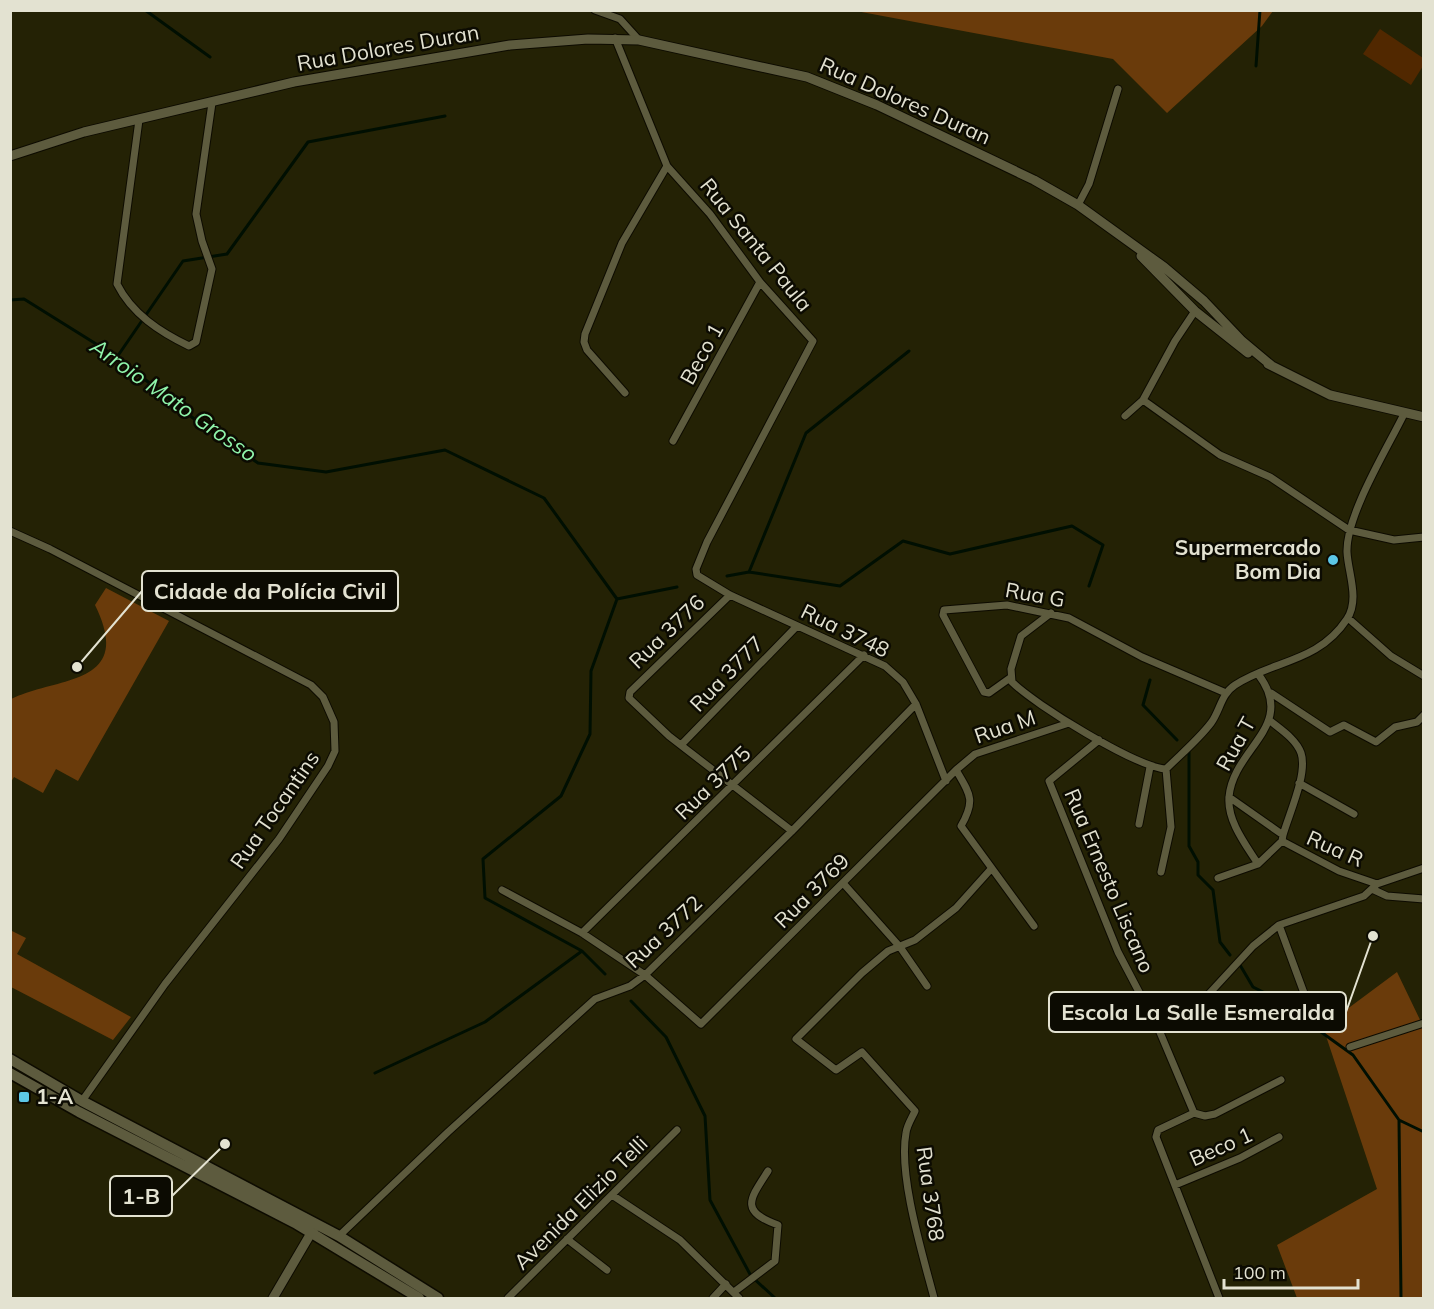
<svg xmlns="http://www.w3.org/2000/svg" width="1434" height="1309" viewBox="0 0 1434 1309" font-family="Mulish,sans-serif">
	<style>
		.green { fill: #512800 }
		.forest { fill: #6a3b0b }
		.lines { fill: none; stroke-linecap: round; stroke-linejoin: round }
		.stream { stroke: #000f02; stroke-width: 3 }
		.minor-casing { stroke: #0d0b00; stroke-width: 9 }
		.tertiary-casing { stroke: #0d0b00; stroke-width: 11 }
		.secondary-casing { stroke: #0d0b00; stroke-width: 13 }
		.minor { stroke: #5d5b3e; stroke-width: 7 }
		.tertiary { stroke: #5d5b3e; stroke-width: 9 }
		.secondary { stroke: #5d5b3e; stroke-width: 10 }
		.poi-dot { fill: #5cc7e7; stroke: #0c0b02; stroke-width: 2 }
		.labels { text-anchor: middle; stroke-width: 5; stroke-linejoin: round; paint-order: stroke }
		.street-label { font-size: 21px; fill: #e3e2d1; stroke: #0c0b02 }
		.poi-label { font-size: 21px; font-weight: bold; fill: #e3e2d1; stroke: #0c0b02; text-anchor: end }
		.water-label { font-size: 22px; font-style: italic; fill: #90f5ab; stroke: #0c0b02 }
		.leader { fill: none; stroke: #e3e2d1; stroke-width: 2 }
		.callout-dot { fill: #e3e2d1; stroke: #0c0b02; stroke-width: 2 }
		.callout { fill: #0c0b02; stroke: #e3e2d1; stroke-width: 2 }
		.callout-label { font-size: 22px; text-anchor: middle; font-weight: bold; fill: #e3e2d1 }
	</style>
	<rect width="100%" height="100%" fill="#242205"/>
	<path class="green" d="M 1380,29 L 1423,58 L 1423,66 L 1411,85 L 1363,54 Z"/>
	<path class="forest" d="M 856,11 L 1273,10 L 1273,11 L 1262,26 L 1167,113 L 1113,59 Z
		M 106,588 L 169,621 L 78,781 L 56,769 L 43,793 L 14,777 L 11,782 L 11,699 C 58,676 135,686 95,605 Z
		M 10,930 L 26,938 L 17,954 L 131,1017 L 113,1040 L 11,987 Z
		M 1397,972 L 1423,1026 L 1423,1298 L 1297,1298 L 1277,1245 L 1377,1189 L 1323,1027 Z"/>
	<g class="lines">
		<path class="stream" d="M 145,10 L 210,57
			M 1256,66 L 1260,10
			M 10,300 L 24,299 L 117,357 L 193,418 L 258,463 L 326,472 L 445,450 L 544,498 L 617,599 L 677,587
			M 117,357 L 183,261 L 227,254 L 308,142 L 445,116
			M 749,572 L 806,433 L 909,351
			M 727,576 L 749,572 L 840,586 L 903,541 L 950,554 L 1072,526 L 1103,545 L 1089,586
			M 1150,680 L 1143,705 L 1177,740
			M 1189,752 L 1189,846 L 1198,862 L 1198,875 L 1213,890 L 1220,942 L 1230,955
			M 1240,965 L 1253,987 L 1271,996 L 1353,1055 L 1399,1120 L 1424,1132
			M 605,974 L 582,951 L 485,898 L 483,859 L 561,796 L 590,734 L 591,671 L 617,599
			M 631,1001 L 666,1037 L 705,1116 L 710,1200 L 751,1276 L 775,1298
			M 375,1073 L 485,1022 L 582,951
			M 1399,1120 L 1401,1298"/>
		<defs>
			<path id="minor" d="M 595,10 L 620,19 L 639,40
				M 615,38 L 667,166 L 710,214 L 760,282 L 813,341 L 707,542 L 696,569 L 697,575 L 730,595 L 885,666 L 903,682 L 916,704 L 946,781
				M 139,120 L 117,284 C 132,314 160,332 189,346 L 196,342 L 212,269 L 202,241 L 196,214 L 212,103
				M 1078,205 L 1089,184 L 1118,89
				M 625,393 L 587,350 L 584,342 L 585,334 L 622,243 L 667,166
				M 1143,400 L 1220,455 L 1270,477 L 1349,530 L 1394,540 L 1424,537
				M 1125,416 L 1143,400 L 1175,341 L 1195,311
				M 673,441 L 760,282
				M 10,531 L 50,549 L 311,685 L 323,697 L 334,722 L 335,751 L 328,766 L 279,839 L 165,984 L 82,1101
				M 730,595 L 630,692 L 629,698 L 669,736 L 792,831
				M 1051,613 L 1021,636 L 1011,669 L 1012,682 C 1035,705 1136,767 1166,769
				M 1348,618 L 1391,656 L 1424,676
				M 1010,678 L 989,693 L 984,692 L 943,615 L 944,610 L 1007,605 L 1069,618 L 1142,657 L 1226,693
				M 1271,693 L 1330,732 L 1344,725 L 1376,742 L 1395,727 L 1417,722 L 1424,715
				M 1269,720 C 1280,729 1296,739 1301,753 C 1308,773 1289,814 1283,835
				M 1099,740 L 1049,781 L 1118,952 L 1159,1030 L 1194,1113 L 1158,1130 L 1156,1137 L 1219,1298
				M 681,745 L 797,626
				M 1166,769 C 1181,754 1198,740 1211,723 C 1220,711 1221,694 1235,685 C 1273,660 1318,663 1347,619 C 1360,599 1348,573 1347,552 C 1346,515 1387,449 1404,414
				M 956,770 L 975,754 L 1069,723
				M 1299,783 L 1354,814
				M 1229,797 L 1283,835 L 1282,841 L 1339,871 L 1377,884
				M 1139,824 L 1150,767
				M 1258,864 C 1246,845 1227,821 1229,797 C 1233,748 1298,726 1258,674
				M 1161,872 L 1171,827 L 1166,769
				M 1218,878 L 1258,864 L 1282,841
				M 843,883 L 900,947 L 927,986
				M 502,890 L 582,933 L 645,975 L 701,1024 L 956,770 C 970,794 976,800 961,826 L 1034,926
				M 1374,890 L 1387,896 L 1424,899
				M 1279,925 L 1304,993 L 1318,1007
				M 582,933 L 864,655
				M 1159,1030 L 1195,1009 L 1253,946 L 1279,925 L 1364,896 L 1377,884 L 1424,868
				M 1350,1047 L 1424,1023
				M 1194,1113 L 1205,1116 L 1215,1114 L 1281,1080
				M 1175,1185 L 1240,1158 L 1279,1137
				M 612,1195 L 680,1240 L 739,1298
				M 339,1236 L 448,1132 L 595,999 L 630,986 L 645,975 L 792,831 L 916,704
				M 567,1239 L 607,1270
				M 734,1292 L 775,1261 L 778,1225 C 739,1211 750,1199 768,1171
				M 508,1298 L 677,1130
				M 713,1298 L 726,1284
				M 934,1298 C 923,1256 898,1175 906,1133 C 907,1125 912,1118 915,1111 L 862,1052 L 836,1070 L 796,1039 L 862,973 L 888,951 L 915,940 L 956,908 L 991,869"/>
			<path id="tertiary" d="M 10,156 L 84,132 L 294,82 L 510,45 L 588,39 L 639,40 L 807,77 L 877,105 L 1034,180 L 1078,205 L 1164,267 L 1204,301 L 1242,341 L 1272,366
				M 1141,256 L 1195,311 L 1248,353
				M 1268,364 L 1330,395 L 1424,417
				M 273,1298 L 314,1228"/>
			<path id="secondary" d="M 10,1059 L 82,1101 L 339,1236 L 438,1298
				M 10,1073 L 79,1112 L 295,1223 L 419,1298"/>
		</defs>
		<use href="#minor" class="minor-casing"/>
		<use href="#tertiary" class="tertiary-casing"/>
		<use href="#secondary" class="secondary-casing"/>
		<use href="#minor" class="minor"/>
		<use href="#tertiary" class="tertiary"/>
		<use href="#secondary" class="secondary"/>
	</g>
	<g class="poi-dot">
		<circle cx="1333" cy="560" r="6"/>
		<rect x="18" y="1091" width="12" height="12" rx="3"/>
	</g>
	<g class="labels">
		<g class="street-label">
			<text transform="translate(388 48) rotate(-10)" y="7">Rua Dolores Duran</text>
			<text transform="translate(905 101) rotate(24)" y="7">Rua Dolores Duran</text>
			<text transform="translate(756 245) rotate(51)" y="7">Rua Santa Paula</text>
			<text transform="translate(702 354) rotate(-61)" y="7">Beco 1</text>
			<text transform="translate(1035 595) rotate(10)" y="7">Rua G</text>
			<text transform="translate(845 631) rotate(26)" y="7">Rua 3748</text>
			<text transform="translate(667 632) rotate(-44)" y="7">Rua 3776</text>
			<text transform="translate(727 674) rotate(-46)" y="7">Rua 3777</text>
			<text transform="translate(1005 727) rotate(-19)" y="7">Rua M</text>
			<text transform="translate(1236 744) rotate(-61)" y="7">Rua T</text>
			<text transform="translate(713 783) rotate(-44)" y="7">Rua 3775</text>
			<text transform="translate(275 810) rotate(-55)" y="7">Rua Tocantins</text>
			<text transform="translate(1335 849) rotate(24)" y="7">Rua R</text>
			<text transform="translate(1109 881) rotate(67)" y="7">Rua Ernesto Liscano</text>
			<text transform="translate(812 891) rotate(-45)" y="7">Rua 3769</text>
			<text transform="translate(664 932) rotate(-43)" y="7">Rua 3772</text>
			<text transform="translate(1221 1147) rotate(-24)" y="7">Beco 1</text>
			<text transform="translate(930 1194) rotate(82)" y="7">Rua 3768</text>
			<text transform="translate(581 1203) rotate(-45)" y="7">Avenida Elizio Telli</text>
		</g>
		<g class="poi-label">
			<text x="1321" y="555">Supermercado<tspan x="1321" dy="24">Bom Dia</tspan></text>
			<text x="36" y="1104" text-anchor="start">1-A</text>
		</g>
		<g class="water-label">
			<text transform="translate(174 400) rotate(35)" y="8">Arroio Mato Grosso</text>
		</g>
	</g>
	<path class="leader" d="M77 667L142 591M1373 936L1346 1012M225 1144L172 1196"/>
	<g class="callout-dot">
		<circle cx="77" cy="667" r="6"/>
		<circle cx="1373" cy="936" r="6"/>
		<circle cx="225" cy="1144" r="6"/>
	</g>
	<g class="callout">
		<rect x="142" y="571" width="256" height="40" rx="6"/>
		<rect x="1049" y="992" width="297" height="40" rx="6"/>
		<rect x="110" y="1176" width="62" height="40" rx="6"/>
	</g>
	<g class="callout-label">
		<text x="270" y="599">Cidade da Polícia Civil</text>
		<text x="1198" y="1020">Escola La Salle Esmeralda</text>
		<text x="141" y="1204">1-B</text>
	</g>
	<rect width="1434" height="1309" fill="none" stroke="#e3e2d1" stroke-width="24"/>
	<path d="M1224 1279v9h134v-9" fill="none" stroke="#e3e2d1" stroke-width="3"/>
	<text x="1233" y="1279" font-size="18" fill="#e3e2d1" stroke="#0c0b02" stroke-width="4.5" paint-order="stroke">100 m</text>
</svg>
